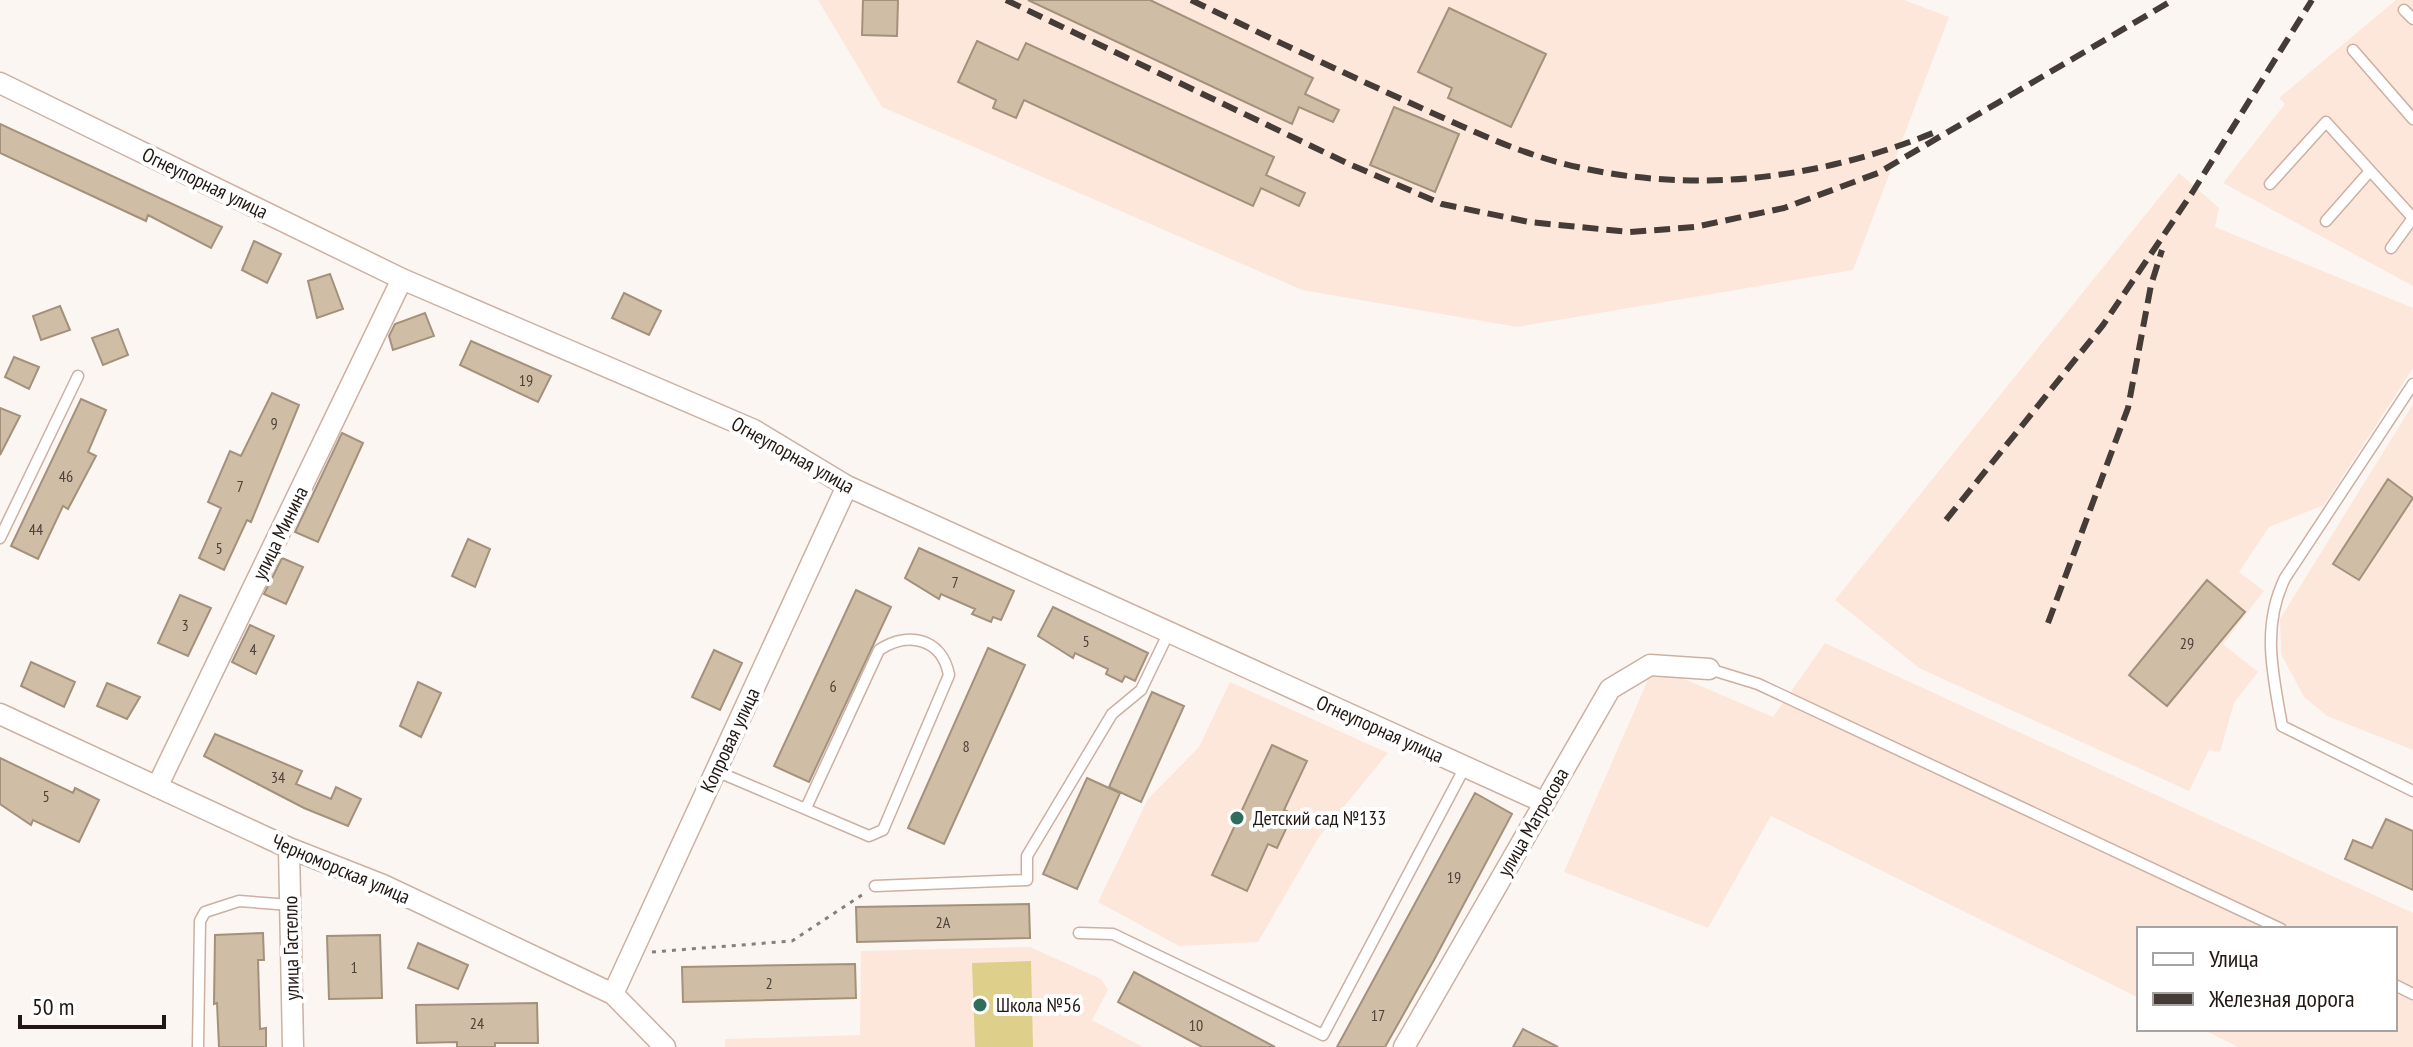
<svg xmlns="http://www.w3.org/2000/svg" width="2413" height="1047" viewBox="0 0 2413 1047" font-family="'PT Sans Narrow',sans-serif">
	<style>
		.built { fill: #fde7db }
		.green { fill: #decf8a }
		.building { fill: #cfbda5; stroke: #a3917b; stroke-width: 2 }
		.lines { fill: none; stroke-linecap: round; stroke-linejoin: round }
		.lane-casing { stroke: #ccb0a1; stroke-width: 13 }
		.street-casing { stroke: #ccb0a1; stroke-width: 23 }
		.path { stroke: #867f7a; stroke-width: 3; stroke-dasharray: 4 6; stroke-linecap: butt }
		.lane { stroke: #fff; stroke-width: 10 }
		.street { stroke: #fff; stroke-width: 20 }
		.rail { stroke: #453c37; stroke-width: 6; stroke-dasharray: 16 8; stroke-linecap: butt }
		.poi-dot { fill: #316e5a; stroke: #fff; stroke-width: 3 }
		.labels { text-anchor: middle; stroke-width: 8; stroke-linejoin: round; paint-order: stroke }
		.number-label { font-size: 16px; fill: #4d4138 }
		.street-label { font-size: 20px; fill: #221813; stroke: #fff }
		.poi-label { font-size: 20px; fill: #221813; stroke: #fff; text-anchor: start }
	</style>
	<rect width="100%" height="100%" fill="#fbf6f2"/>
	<path class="built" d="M 818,0 L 1904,0 L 1949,17 L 1853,270 L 1517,327 L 1302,290 L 882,107 Z
		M 2396,0 L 2413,0 L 2413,286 L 2223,183 L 2285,104 L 2279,98 Z
		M 2179,173 L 2219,208 L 2215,227 L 2413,308 L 2413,368 L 2324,505 L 2269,527 L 2239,572 L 2264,591 L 2223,644 L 2258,672 L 2234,703 L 2220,752 L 2209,750 L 2189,791 L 1919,668 L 1835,600 Z
		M 2413,404 L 2413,750 L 2327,716 L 2304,697 L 2281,654 L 2280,619 Z
		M 1825,643 L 2413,913 L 2413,1047 L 2238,1047 L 2202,1029 L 2395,1029 L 2395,929 L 2139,929 L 2139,998 L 1771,816 L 1708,928 L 1564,872 L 1654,666 L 1773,717 Z
		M 1230,682 L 1388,753 L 1319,837 L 1258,942 L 1179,946 L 1098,902 L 1148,799 L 1199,747 Z
		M 1030,947 L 1101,979 L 1108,990 L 1092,1020 L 1143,1047 L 725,1047 L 725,1039 L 860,1035 L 861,951 Z"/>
	<path class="green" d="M 1031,961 L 1033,1047 L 975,1047 L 972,963 Z"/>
	<path class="building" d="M 863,0 L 898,0 L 897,36 L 862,35 Z
		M 1028,0 L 1150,0 L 1313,78 L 1305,94 L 1339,110 L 1333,122 L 1299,107 L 1292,124 Z
		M 1449,8 L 1546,54 L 1511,127 L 1448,98 L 1452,88 L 1418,72 Z
		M 977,41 L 1018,60 L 1026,43 L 1274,157 L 1266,175 L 1305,193 L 1299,206 L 1261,188 L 1253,206 L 1024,100 L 1016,118 L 993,108 L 996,100 L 958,82 Z
		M 1394,107 L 1459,134 L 1435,192 L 1370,165 Z
		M 0,124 L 222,227 L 211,248 L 148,215 L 146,221 L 0,153 Z
		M 254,241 L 281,254 L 267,283 L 242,270 Z
		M 330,274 L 343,309 L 317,318 L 308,281 Z
		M 624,293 L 661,311 L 649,335 L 612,318 Z
		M 60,306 L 70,330 L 41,340 L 33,316 Z
		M 425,313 L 434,336 L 393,350 L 389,336 L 395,324 Z
		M 118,329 L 128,355 L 103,365 L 92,338 Z
		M 471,341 L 551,376 L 538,402 L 460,365 Z
		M 14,357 L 39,367 L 29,389 L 5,377 Z
		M 272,393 L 299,405 L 251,522 L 247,520 L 224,570 L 199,558 L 221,508 L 208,502 L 230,451 L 241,456 Z
		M 81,399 L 106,410 L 88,452 L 96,456 L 68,509 L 63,506 L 38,559 L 11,546 Z
		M 0,408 L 20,416 L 0,455 Z
		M 342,433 L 363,443 L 318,542 L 295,532 Z
		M 2388,479 L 2413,498 L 2359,580 L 2333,564 Z
		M 468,539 L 490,549 L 475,587 L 452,576 Z
		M 919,548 L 1014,591 L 1001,620 L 993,617 L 991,622 L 972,614 L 975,609 L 941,594 L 939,599 L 905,578 Z
		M 282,558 L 303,567 L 286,604 L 264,594 Z
		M 2207,580 L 2245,612 L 2167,706 L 2129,675 Z
		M 856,590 L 891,607 L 809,782 L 774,766 Z
		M 180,595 L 211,608 L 188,656 L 158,643 Z
		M 1053,607 L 1148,653 L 1135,681 L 1125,676 L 1122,682 L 1106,674 L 1108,669 L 1075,653 L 1073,658 L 1038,636 Z
		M 250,625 L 274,636 L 256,674 L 232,662 Z
		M 988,648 L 1025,665 L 944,844 L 908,828 Z
		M 714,650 L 742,663 L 720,710 L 692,697 Z
		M 31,662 L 75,682 L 64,707 L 21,686 Z
		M 418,682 L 441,693 L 421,737 L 400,726 Z
		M 107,683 L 140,697 L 127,719 L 97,706 Z
		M 1152,692 L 1184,706 L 1141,802 L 1109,787 Z
		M 215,734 L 302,771 L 296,784 L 331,799 L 336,787 L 361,799 L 348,826 L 304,808 L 204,756 Z
		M 1272,745 L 1307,761 L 1284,810 L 1293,814 L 1277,848 L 1268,844 L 1247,891 L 1212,875 Z
		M 0,758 L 73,793 L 75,788 L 99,800 L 79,842 L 33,820 L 31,825 L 0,804 Z
		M 1087,778 L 1120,793 L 1077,889 L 1043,874 Z
		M 1475,793 L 1512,814 L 1434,960 L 1385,1047 L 1337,1047 Z
		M 2386,819 L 2413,831 L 2413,890 L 2345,859 L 2353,840 L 2372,848 Z
		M 1029,904 L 1030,938 L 857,942 L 856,907 Z
		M 263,933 L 264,960 L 258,960 L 260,1029 L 266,1028 L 266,1047 L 219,1047 L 217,1003 L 214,1004 L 215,935 Z
		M 380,935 L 382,998 L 329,999 L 327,936 Z
		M 418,943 L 468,965 L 458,989 L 408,968 Z
		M 855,964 L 856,998 L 683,1002 L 682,967 Z
		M 1134,972 L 1275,1047 L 1202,1047 L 1118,1002 Z
		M 537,1003 L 538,1043 L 495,1043 L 495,1047 L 457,1047 L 457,1042 L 417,1043 L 416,1005 Z
		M 1523,1029 L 1558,1047 L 1513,1047 Z"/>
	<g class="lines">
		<defs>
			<path id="lane" d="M 2404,10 L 2413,19
				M 2353,50 L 2413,119
				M 2270,184 L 2326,122 L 2413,218 L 2391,248
				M 2326,221 L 2370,171
				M 2413,384 L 2285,578 C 2261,627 2273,675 2282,726 L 2413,791
				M 0,538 L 78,376
				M 1709,669 L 1758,684 L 2281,929
				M 716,771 L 869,836 L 883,830 L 949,675 C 942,638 908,631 879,650 L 806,808
				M 875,886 L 1027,880 L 1027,856 L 1112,714 L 1141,690 L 1168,634
				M 1079,933 L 1113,934 L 1323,1035 L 1465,767
				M 2395,985 L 2413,994
				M 198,1047 L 200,921 L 205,912 L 239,901 L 290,905"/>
			<path id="street" d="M 0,83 L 402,279 L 754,430 L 847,486 L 1543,802
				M 0,714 L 289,848 L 383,885 L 613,994 L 665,1047
				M 157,787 L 402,279
				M 289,848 L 293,1047
				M 613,994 L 847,486
				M 1404,1047 L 1610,689 L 1650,665 L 1709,669"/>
		</defs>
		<use href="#lane" class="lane-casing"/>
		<use href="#street" class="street-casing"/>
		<path class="path" d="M 652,952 L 792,941 L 862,895"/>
		<use href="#lane" class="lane"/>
		<use href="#street" class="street"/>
		<path class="rail" d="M 1006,0 L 1349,164 L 1442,204 L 1529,222 L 1630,232 L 1695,227 L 1784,208 L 1878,173 L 2173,0
			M 1191,0 C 1266,36 1341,72 1417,106 C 1470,130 1524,156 1582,168 C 1701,194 1821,178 1933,133
			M 1946,520 L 2103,325 L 2192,193 L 2312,0
			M 2048,623 L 2128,408 L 2151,285 L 2162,250"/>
	</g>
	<g class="poi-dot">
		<circle cx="1237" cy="818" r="8"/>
		<circle cx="980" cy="1005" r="8"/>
	</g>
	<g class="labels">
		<g class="number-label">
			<text x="526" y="386">19</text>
			<text x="274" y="429">9</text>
			<text x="66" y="482">46</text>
			<text x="240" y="492">7</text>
			<text x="36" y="535">44</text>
			<text x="219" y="554">5</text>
			<text x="955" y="588">7</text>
			<text x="185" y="631">3</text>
			<text x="1086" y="647">5</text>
			<text x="2187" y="649">29</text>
			<text x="253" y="655">4</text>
			<text x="833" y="692">6</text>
			<text x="966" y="752">8</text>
			<text x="278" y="783">34</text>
			<text x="46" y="802">5</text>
			<text x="1454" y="883">19</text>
			<text x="943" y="928">2А</text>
			<text x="354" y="973">1</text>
			<text x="769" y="989">2</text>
			<text x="1378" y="1021">17</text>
			<text x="477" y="1029">24</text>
			<text x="1196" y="1031">10</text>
		</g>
		<g class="street-label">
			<text transform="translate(205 183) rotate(26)" y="7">Огнеупорная улица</text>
			<text transform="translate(793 455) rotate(29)" y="7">Огнеупорная улица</text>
			<text transform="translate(280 533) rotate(-64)" y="7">улица Минина</text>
			<text transform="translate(1380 729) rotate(24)" y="7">Огнеупорная улица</text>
			<text transform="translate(730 740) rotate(-65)" y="7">Копровая улица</text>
			<text transform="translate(1533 822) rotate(-60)" y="7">улица Матросова</text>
			<text transform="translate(341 869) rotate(23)" y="7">Черноморская улица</text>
			<text transform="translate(291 948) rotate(-91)" y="7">улица Гастелло</text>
		</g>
		<g class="poi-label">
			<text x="1253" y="825">Детский сад №133</text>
			<text x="996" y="1012">Школа №56</text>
		</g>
	</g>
	<rect x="2137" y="927" width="260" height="104" fill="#ffffff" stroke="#a7a3a1" stroke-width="2"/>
	<rect x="2153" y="953" width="40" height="12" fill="#ffffff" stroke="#a7a3a1" stroke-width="2"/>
	<text x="2209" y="967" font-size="24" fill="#221813">Улица</text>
	<rect x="2153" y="993" width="40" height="12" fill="#453c37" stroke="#a7a3a1" stroke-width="2"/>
	<text x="2209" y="1007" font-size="24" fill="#221813">Железная дорога</text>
	<path d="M20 1015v12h144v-12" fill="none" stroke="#221813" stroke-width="4"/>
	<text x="32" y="1015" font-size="24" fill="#221813" stroke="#ffffff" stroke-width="6" paint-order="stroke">50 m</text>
</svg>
